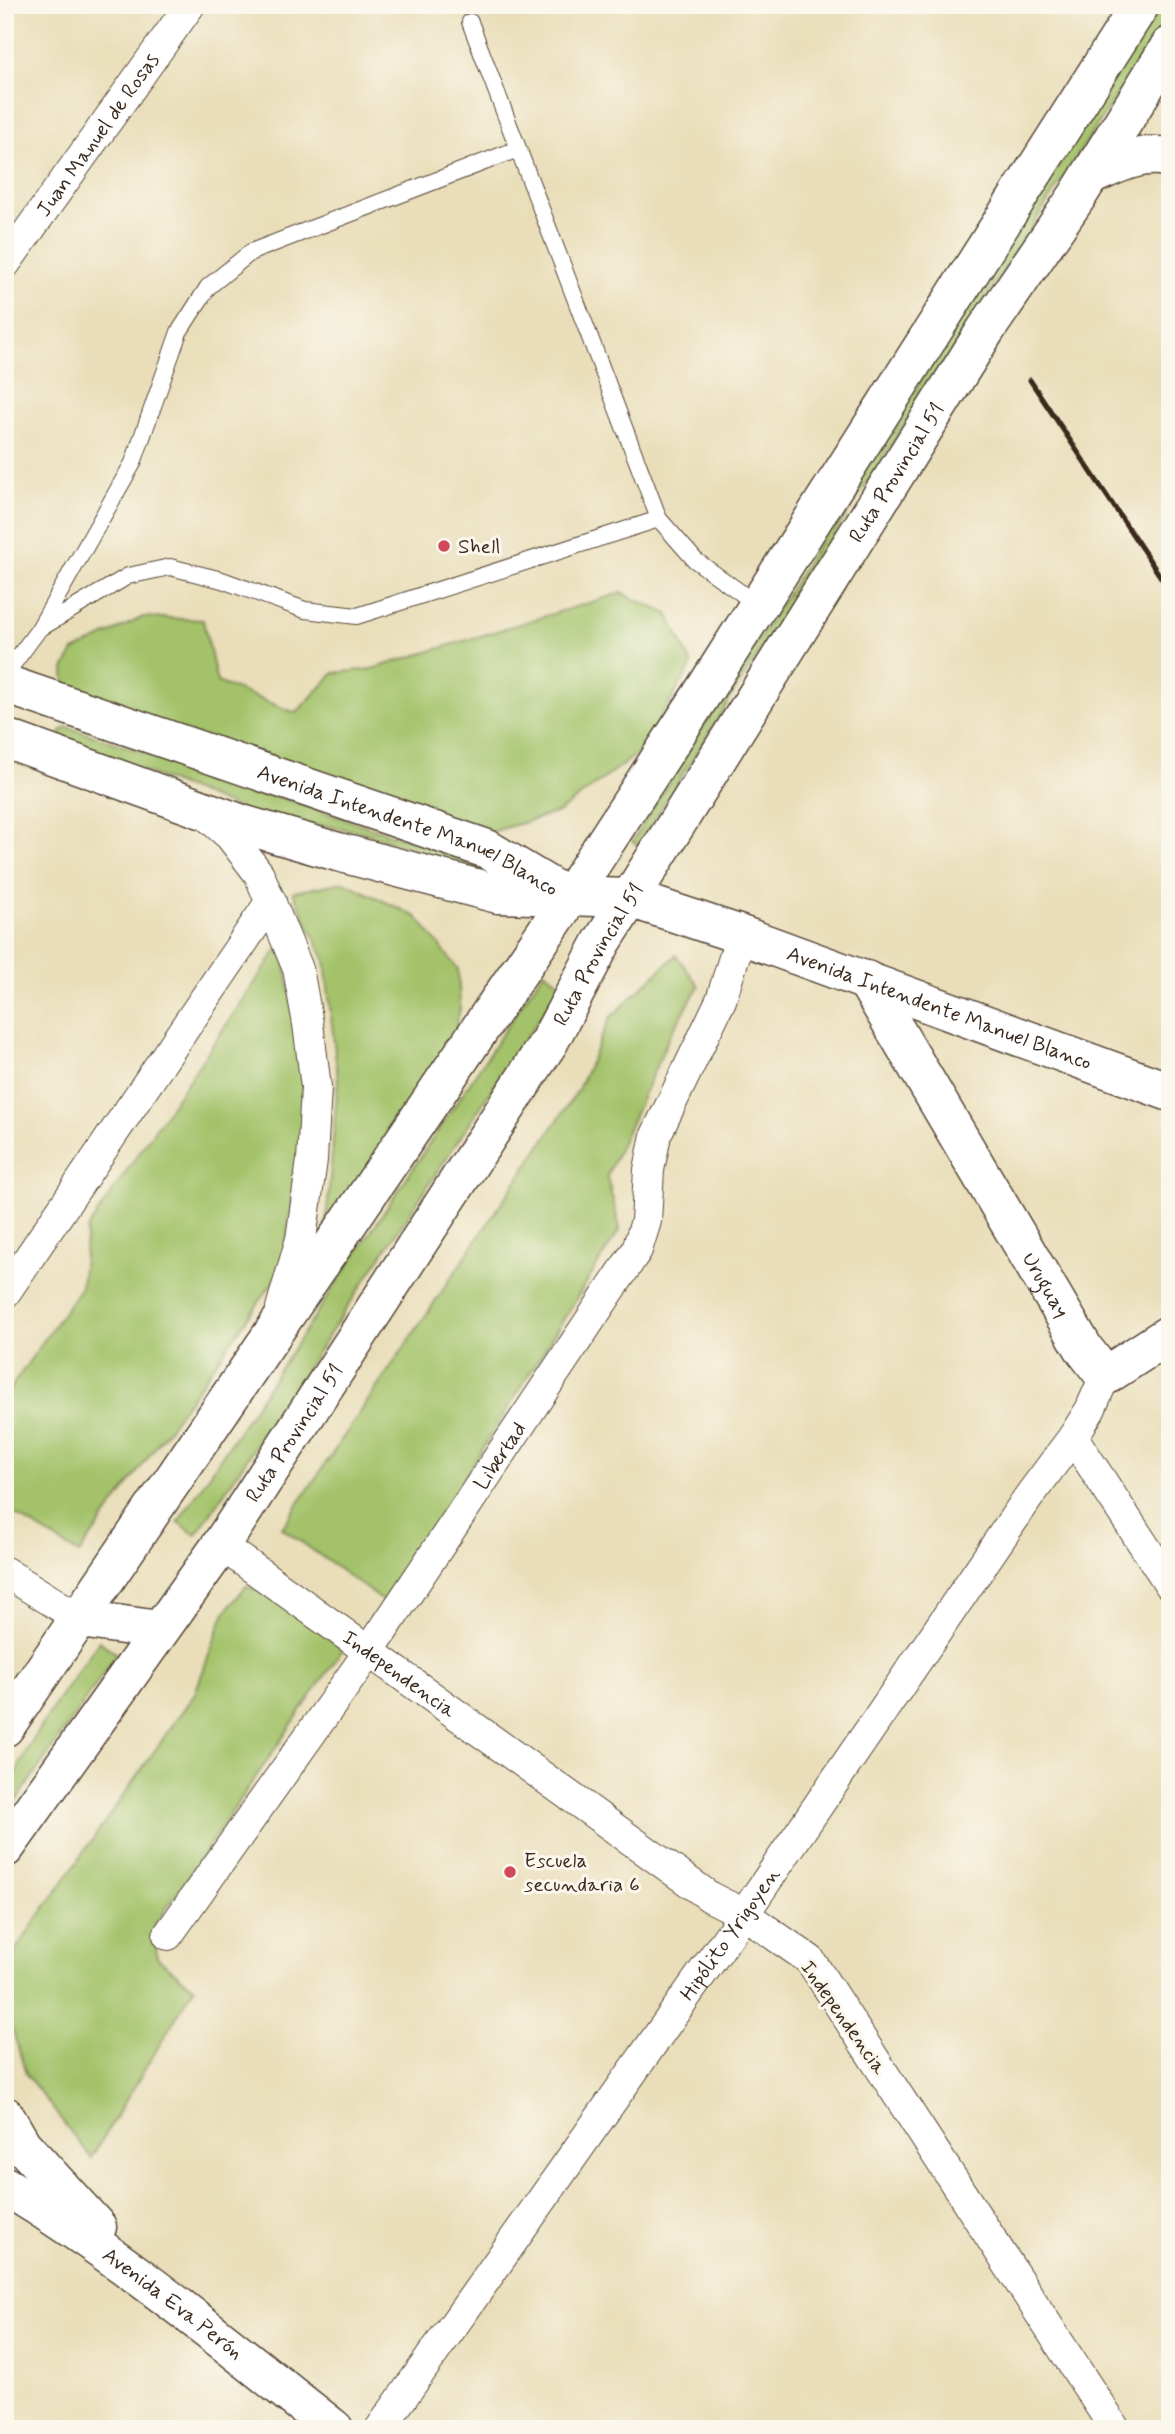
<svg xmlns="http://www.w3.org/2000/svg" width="1175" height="2434" viewBox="0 0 1175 2434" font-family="Mynerve,sans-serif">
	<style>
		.grass { fill: #a3c269; stroke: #6f7644; stroke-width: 2 }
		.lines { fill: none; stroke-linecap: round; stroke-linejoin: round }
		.lane-casing { stroke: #554535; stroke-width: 18 }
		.street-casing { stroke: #554535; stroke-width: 32 }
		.secondary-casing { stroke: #554535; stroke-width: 41 }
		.primary-casing { stroke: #554535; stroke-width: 41 }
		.lane { stroke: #fff; stroke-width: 16 }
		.street { stroke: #fff; stroke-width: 30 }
		.secondary { stroke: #fff; stroke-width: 38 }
		.primary { stroke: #fff; stroke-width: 38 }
		.rail { stroke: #3b2a1e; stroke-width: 5 }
		.poi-dot { fill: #d1495b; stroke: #fbf7ec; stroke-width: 2.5 }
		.labels { text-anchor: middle; stroke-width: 6; stroke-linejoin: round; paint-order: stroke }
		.street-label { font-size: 21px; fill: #3b2a1e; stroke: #fbf7ec }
		.poi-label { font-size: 21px; fill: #3b2a1e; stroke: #fbf7ec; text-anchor: start }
	</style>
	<rect width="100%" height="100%" fill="#fbf7ec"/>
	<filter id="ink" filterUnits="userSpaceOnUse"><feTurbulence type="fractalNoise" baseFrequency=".0143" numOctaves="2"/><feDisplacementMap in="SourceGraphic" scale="14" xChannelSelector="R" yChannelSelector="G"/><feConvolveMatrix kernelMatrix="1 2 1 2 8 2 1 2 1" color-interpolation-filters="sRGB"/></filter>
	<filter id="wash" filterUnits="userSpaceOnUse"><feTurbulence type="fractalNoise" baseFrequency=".00686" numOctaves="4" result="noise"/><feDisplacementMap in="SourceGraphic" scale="28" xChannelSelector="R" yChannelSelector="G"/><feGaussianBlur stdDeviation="1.57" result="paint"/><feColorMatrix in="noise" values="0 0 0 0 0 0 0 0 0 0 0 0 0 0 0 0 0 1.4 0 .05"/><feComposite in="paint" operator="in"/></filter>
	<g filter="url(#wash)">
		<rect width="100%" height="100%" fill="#e9deb9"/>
		<path class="grass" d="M 1160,5 L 1170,5 L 1170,12 L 839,526 L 638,845 L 632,842 L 886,436 Z
			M 621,593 L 668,614 L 692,665 L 641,751 L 559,812 L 481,835 L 65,689 L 64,669 L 74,651 L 143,617 L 203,620 L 217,682 L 296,713 L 334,673 L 372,669 Z
			M 67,727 L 478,863 L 477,869 L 359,831 L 260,817 L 60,738 L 61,731 Z
			M 344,882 L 417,917 L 458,969 L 460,1008 L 451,1052 L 325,1239 L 338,1080 L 325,960 L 293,892 Z
			M 282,943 L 307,1097 L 282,1270 L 79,1554 L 5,1508 L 5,1396 L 81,1287 L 87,1229 Z
			M 676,955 L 699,986 L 670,1035 L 607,1176 L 620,1229 L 386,1603 L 282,1528 L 578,1090 L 610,1018 Z
			M 544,971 L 562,984 L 196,1535 L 178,1522 Z
			M 246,1586 L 282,1600 L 343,1649 L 155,1925 L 157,1958 L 194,1988 L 91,2158 L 26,2074 L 8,2015 L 14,1952 L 195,1693 L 224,1614 Z
			M 99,1641 L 117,1654 L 5,1817 C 5,1766 70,1684 99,1641 Z"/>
	</g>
	<g filter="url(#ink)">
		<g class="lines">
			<defs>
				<path id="lane" d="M 470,22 L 659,519 L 695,560 L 758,605
					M 39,629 L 133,463 L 179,332 L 208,287 L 251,252 L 518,149
					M 5,675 L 39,629 L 128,576 L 170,567 L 222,580 L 305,610 L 357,616 L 659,519"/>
				<g id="street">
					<path id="s1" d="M 5,264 L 190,5"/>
					<path d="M 205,814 L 230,836 L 259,874 L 298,969 L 308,1024 L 316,1087 L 312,1160 L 301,1239 L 281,1308"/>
					<path d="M 5,1293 L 271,901"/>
					<path d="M 1105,1376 L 1090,1410 L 1073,1437 L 1170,1585"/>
					<path id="s2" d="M 221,1545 L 710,1897 L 744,1914 L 810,1960 L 1115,2429"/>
					<path d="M 5,1572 L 80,1619"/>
					<path id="s3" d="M 168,1935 L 368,1653 L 637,1250 L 646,1221 L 649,1170 L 656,1135 L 721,1000 L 741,935"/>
					<path id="s4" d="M 380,2429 L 744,1914 L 1030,1495 L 1073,1437"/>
				</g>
				<g id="secondary">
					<path d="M 1090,176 C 1115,165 1142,150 1170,158"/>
					<path id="s5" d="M 5,684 L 487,849 L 564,895"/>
					<path id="s6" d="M 5,738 L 245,825 L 338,852 L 498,894 L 630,898 L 741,935 L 1170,1092"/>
					<path id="s7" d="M 866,980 L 1084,1349 L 1105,1376 L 1170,1334"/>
				</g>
				<g id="primary">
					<path d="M 80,1619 L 159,1630"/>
					<path d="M 5,1727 L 569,898 L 700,697 L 1140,5"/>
					<path id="s8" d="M 5,1848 L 221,1545 L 549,1042 L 602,942 L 630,898 L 985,331 L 1078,195 L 1170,46"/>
					<path d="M 5,2116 L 22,2145 L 97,2227"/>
					<path id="s9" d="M 5,2186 C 122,2256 227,2345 334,2429"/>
				</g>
			</defs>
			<use href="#lane" class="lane-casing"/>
			<use href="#street" class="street-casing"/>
			<use href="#secondary" class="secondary-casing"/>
			<use href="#primary" class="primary-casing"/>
			<use href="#lane" class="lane"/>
			<use href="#street" class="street"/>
			<use href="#secondary" class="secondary"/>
			<use href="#primary" class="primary"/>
			<path class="rail" d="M 1030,380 L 1170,591"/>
		</g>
	</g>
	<g class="poi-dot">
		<circle cx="444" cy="546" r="7"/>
		<circle cx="510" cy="1872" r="7"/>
	</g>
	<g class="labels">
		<g class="street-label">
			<text dy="7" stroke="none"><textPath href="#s1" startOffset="159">Juan Manuel de Rosas</textPath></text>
			<text dy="7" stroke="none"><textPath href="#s8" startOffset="1640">Ruta Provincial 51</textPath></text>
			<text dy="7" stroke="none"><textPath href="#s5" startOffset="429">Avenida Intendente Manuel Blanco</textPath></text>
			<text dy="7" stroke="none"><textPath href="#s8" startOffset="1073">Ruta Provincial 51</textPath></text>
			<text dy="7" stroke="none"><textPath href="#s6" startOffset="978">Avenida Intendente Manuel Blanco</textPath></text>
			<text dy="7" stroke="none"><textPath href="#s7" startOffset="354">Uruguay</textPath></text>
			<text dy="7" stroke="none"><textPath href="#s8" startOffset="506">Ruta Provincial 51</textPath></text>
			<text dy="7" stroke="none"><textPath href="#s3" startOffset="583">Libertad</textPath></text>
			<text dy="7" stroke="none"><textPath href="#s2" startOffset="220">Independencia</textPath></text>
			<text dy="7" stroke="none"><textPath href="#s4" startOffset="606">Hipólito Yrigoyen</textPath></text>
			<text transform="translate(844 2017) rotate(55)" y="7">Independencia</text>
			<text dy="7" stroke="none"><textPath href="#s9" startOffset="205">Avenida Eva Perón</textPath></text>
		</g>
		<g class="poi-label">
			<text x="458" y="553">Shell</text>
			<text x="524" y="1867">Escuela<tspan x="524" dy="24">secundaria 6</tspan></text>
		</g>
	</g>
	<rect width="1175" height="2434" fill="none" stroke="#fbf7ec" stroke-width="28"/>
</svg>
